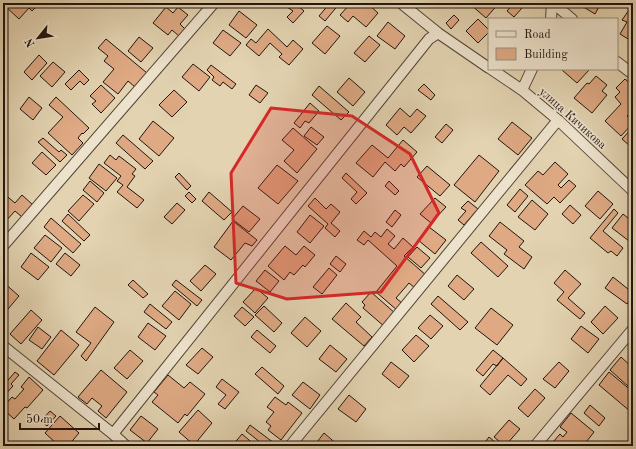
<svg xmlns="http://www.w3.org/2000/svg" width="636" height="449" viewBox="0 0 636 449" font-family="'Old Standard TT',serif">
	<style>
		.building { fill: #dea983; stroke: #22140d }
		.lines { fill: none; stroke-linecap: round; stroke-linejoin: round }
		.minor-casing { stroke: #524436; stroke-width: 12 }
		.minor { stroke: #ede2cc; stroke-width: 10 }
		.marked { fill: #d62828; fill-opacity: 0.2; stroke: #d62828; stroke-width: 3; stroke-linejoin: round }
		.labels { text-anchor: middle; stroke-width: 3.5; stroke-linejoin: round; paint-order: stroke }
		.street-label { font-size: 12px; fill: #22140d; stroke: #ede2cc }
	</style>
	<rect width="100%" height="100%" fill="#e3d3b1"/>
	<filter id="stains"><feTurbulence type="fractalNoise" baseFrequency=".005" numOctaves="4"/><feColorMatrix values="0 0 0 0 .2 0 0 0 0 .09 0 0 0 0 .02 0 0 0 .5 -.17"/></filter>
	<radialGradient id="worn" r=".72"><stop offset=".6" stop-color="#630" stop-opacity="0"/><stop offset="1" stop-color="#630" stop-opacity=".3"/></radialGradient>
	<path class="building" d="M 8,3 L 40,3 L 32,11 L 29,8 L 19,19 L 5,6 Z
		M 291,3 L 295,3 L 304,11 L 293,23 L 287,17 L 293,11 L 287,7 Z
		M 330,3 L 340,3 L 325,21 L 319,16 Z
		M 351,3 L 367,3 L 378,13 L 366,27 L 353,16 L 348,22 L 340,15 Z
		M 470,3 L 499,3 L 486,18 L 470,4 Z
		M 514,3 L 516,3 L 522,8 L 514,17 L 507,11 Z
		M 577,3 L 601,3 L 595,14 Z
		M 166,7 L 173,13 L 178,7 L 188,15 L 180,24 L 185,29 L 179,36 L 172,30 L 168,35 L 153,23 Z
		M 629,10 L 633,12 L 633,42 L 620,34 L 627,22 L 622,20 Z
		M 239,11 L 257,25 L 246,38 L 229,25 Z
		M 454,15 L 459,20 L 451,29 L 446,23 Z
		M 478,19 L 489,30 L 489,32 L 478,43 L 466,31 Z
		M 388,22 L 405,36 L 395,49 L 377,36 Z
		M 327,26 L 340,36 L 325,54 L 312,43 Z
		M 268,29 L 287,47 L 293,40 L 303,49 L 289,65 L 279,57 L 282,54 L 270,43 L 259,56 L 246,45 L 251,39 L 256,43 Z
		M 223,30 L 241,43 L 230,56 L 213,43 Z
		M 369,36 L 380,45 L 365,62 L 354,53 Z
		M 139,37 L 153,48 L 141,62 L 128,51 Z
		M 106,39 L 147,73 L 135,87 L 128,81 L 118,94 L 103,82 L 114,69 L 104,61 L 108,56 L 98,48 Z
		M 39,55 L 47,63 L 32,80 L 24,72 Z
		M 53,62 L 65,72 L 52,87 L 40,76 Z
		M 193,64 L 210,77 L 199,91 L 182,77 Z
		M 211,65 L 236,84 L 232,89 L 223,82 L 220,86 L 212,80 L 214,77 L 207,70 Z
		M 563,69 L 590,69 L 577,83 L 562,70 Z
		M 79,70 L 89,80 L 84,85 L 80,81 L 71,90 L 65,84 Z
		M 596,76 L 607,85 L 602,91 L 607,95 L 592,113 L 574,98 L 587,83 L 589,84 Z
		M 349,78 L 365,92 L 353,106 L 337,92 Z
		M 625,79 L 633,86 L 633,111 L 632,111 L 627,116 L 633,121 L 633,123 L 621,136 L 605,121 L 621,104 L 615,97 L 620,92 L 616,88 Z
		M 424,84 L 435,95 L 431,100 L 418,90 Z
		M 101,85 L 115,98 L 101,113 L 92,104 L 96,101 L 90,96 Z
		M 256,85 L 268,93 L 260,103 L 249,95 Z
		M 319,86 L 349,112 L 341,120 L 312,95 Z
		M 174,90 L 187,102 L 172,117 L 159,105 Z
		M 29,97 L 42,108 L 33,120 L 20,109 Z
		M 56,97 L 89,128 L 83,134 L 82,133 L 78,138 L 83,143 L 72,155 L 48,133 L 63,117 L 49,105 Z
		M 310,103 L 319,111 L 309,123 L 305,121 L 300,128 L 294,123 Z
		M 400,108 L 410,117 L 417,109 L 426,116 L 411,133 L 404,127 L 397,135 L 386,125 Z
		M 153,121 L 174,138 L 159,156 L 139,139 Z
		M 512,122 L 532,138 L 518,155 L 498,139 Z
		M 446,124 L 453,130 L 442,143 L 435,137 Z
		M 311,127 L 324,137 L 317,145 L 304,136 Z
		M 633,127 L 633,144 L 631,147 L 622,139 Z
		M 293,128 L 317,149 L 297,173 L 284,161 L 294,150 L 282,140 Z
		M 123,135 L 153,161 L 145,169 L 116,143 Z
		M 43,138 L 59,152 L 61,150 L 67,155 L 60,162 L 38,142 Z
		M 403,140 L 417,152 L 404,167 L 401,164 L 395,171 L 385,162 L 373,177 L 356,163 L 372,145 L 388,158 Z
		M 42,152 L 56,165 L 46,175 L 32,163 Z
		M 110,155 L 116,160 L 119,156 L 136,169 L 132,174 L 135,176 L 127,187 L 144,200 L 137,208 L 117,192 L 123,185 L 117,181 L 121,176 L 104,163 Z
		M 479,155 L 499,171 L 475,202 L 454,185 Z
		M 555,162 L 568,174 L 558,185 L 561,188 L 569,180 L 576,186 L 560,203 L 554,197 L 547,204 L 525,185 L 538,171 L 543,175 Z
		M 99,164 L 117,178 L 106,191 L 89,178 Z
		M 277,165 L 298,181 L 278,204 L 258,188 Z
		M 427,166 L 450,185 L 440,196 L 417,177 Z
		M 179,173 L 191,186 L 187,190 L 175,177 Z
		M 346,173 L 367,193 L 356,204 L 351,199 L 357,192 L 342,178 Z
		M 90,181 L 104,193 L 97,202 L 83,190 Z
		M 389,181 L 399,191 L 395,195 L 385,186 Z
		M 520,189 L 528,196 L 515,212 L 507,205 Z
		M 598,191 L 613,204 L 600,219 L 585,206 Z
		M 189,192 L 196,199 L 192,203 L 185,196 Z
		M 209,192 L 232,212 L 224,220 L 202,201 Z
		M 3,193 L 15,203 L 22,195 L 33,205 L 22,217 L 15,211 L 5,222 L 3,219 Z
		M 83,195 L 94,204 L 79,221 L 68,211 Z
		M 315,198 L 326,209 L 331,204 L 340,212 L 331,223 L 340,231 L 335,237 L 325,228 L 328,224 L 308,206 Z
		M 435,198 L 446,207 L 431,223 L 420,214 Z
		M 532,200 L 548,214 L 535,230 L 518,217 Z
		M 468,201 L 478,209 L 464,225 L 458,220 L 466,211 L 461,208 Z
		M 177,203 L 185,210 L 172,224 L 164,217 Z
		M 570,205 L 581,215 L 573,224 L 562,214 Z
		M 243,206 L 260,219 L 249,232 L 232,219 Z
		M 614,209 L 618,213 L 603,231 L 623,248 L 617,256 L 611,251 L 608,253 L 590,238 Z
		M 395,210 L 401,215 L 392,227 L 386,222 Z
		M 68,214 L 90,235 L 84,241 L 62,221 Z
		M 623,214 L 633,222 L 633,236 L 629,241 L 612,228 Z
		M 310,215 L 324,226 L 310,243 L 297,232 Z
		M 51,218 L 81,244 L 73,253 L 44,227 Z
		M 233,221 L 257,240 L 252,246 L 245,243 L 231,260 L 214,247 Z
		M 500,222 L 524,241 L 519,247 L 532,257 L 524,269 L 504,254 L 507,250 L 489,236 Z
		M 429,227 L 446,240 L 435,254 L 418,240 Z
		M 387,229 L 395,236 L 388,244 L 394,249 L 403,238 L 413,247 L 404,256 L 427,276 L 416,289 L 409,283 L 396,298 L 403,304 L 398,311 L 376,292 L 397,266 L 368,240 L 364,245 L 357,240 L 364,231 L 371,237 L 375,232 L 381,237 Z
		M 45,235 L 62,248 L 51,262 L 34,248 Z
		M 481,242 L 508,266 L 498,277 L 471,253 Z
		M 285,246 L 296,255 L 304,246 L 315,255 L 305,267 L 303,265 L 294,275 L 290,272 L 284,280 L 268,266 Z
		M 417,247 L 430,258 L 421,268 L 408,257 Z
		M 31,253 L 49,267 L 38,280 L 21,267 Z
		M 65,253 L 80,265 L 71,276 L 56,264 Z
		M 336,256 L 346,264 L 340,272 L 330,264 Z
		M 205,265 L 216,274 L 201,291 L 190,281 Z
		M 329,268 L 337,275 L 322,294 L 313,287 Z
		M 265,270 L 279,281 L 270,292 L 256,281 Z
		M 565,270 L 581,284 L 568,298 L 585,313 L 580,319 L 557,300 L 564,292 L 554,283 Z
		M 457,275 L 474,289 L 464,300 L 448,286 Z
		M 613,277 L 633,293 L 633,296 L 627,304 L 605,288 Z
		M 133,280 L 148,294 L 143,298 L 128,285 Z
		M 176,280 L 202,300 L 197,306 L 172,285 Z
		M 3,282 L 19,296 L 3,315 Z
		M 256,288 L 268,298 L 255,313 L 243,302 Z
		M 175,291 L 191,304 L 179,320 L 162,306 Z
		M 371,292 L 396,314 L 385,327 L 363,308 L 365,305 L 362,302 Z
		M 438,296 L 468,322 L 460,330 L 431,304 Z
		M 346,303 L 361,317 L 356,322 L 372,337 L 364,346 L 332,319 Z
		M 150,304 L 172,322 L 166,329 L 144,312 Z
		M 264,306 L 282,323 L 274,332 L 255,315 Z
		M 605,306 L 618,318 L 603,334 L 591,322 Z
		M 95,307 L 114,322 L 86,361 L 81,356 L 91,343 L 76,332 Z
		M 242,307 L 254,317 L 245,326 L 234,316 Z
		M 491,308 L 513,325 L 497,345 L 475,328 Z
		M 31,310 L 42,320 L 21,344 L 10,334 Z
		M 430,315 L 443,326 L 431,339 L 418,328 Z
		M 305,317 L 321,331 L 307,347 L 291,333 Z
		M 148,323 L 166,336 L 155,350 L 138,337 Z
		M 581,326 L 599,339 L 588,353 L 571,339 Z
		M 38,327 L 51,337 L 42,349 L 29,340 Z
		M 61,330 L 79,345 L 54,375 L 37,361 Z
		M 257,330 L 276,346 L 270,353 L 251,337 Z
		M 416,335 L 429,346 L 414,362 L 402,350 Z
		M 330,345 L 347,359 L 336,372 L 319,359 Z
		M 202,348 L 213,357 L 198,374 L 186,365 Z
		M 130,350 L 143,361 L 127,379 L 114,368 Z
		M 493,350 L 503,358 L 497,366 L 493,364 L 483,376 L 476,370 Z
		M 621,357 L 633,368 L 633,382 L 629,387 L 610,370 Z
		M 503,358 L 527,379 L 521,386 L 508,375 L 490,395 L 480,386 Z
		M 391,362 L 409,376 L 399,388 L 382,374 Z
		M 559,362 L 569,371 L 555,388 L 543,379 Z
		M 262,367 L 284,386 L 278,394 L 255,374 Z
		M 101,370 L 127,392 L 106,418 L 98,411 L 102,406 L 92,398 L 87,404 L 78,397 Z
		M 15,372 L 19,375 L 11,384 L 13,386 L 3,397 L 3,386 Z
		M 609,372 L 633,392 L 633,409 L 631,412 L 599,385 Z
		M 168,375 L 184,388 L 190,382 L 205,394 L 187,416 L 185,414 L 178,423 L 152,402 L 158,395 L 154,392 Z
		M 29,377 L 43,390 L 27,408 L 25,407 L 14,419 L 3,409 L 3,407 L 12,397 L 15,399 L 24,389 L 21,387 Z
		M 222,379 L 239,392 L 225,409 L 218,404 L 226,395 L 216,387 Z
		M 303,382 L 320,395 L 310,409 L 292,395 Z
		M 535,389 L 545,398 L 528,417 L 518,408 Z
		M 349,395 L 366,409 L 356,422 L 338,409 Z
		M 275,397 L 286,405 L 288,402 L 302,413 L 281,440 L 268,430 L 271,426 L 266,422 L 274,412 L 267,407 Z
		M 590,405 L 605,418 L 599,426 L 584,413 Z
		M 198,410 L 212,423 L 194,445 L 179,432 Z
		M 50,411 L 56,416 L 47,426 L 41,421 Z
		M 571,413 L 594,432 L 583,446 L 558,446 L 553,442 L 560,434 L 563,437 L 567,432 L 560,427 Z
		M 60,416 L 79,433 L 68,446 L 59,446 L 45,433 Z
		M 141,416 L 158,429 L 147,443 L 130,430 Z
		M 509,420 L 520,429 L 505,446 L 494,437 Z
		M 250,425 L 278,446 L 265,446 L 246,431 Z
		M 324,433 L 339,446 L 321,446 L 317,442 Z
		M 242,434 L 256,446 L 232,446 Z
		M 489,437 L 500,446 L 482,446 Z"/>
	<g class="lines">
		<defs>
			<path id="minor" d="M 401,3 L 438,33 L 489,68
				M 553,3 L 572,19
				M 551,19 L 552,3
				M 617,62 L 630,72
				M 491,69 L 522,90 L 558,120 L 633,191
				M 522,90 L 532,69
				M 3,246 L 214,3
				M 3,346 L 113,434 L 126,446
				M 113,434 L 429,39 L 438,33
				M 290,446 L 558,120
				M 535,446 L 633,329"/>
		</defs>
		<use href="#minor" class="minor-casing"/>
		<use href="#minor" class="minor"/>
	</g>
	<path class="marked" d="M 271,108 L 352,116 L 410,154 L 439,213 L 381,292 L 287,299 L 236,283 L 231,173 Z"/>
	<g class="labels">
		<g class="street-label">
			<text transform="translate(573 118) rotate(42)" y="4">улица Кичикова</text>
		</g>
	</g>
	<rect width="636" height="449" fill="none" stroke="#e3d3b1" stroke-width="16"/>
	<rect x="4" y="4" width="628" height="441" fill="none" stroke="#22140d" stroke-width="2"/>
	<rect x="8" y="8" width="620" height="433" fill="none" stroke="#22140d"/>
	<rect x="488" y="18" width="130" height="52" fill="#ede2cc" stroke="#9c9080"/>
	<rect x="496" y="31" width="20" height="6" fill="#ede2cc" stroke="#9c9080"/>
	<text x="524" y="38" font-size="12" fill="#22140d">Road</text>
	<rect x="496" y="48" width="20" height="12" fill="#dea983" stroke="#9c9080"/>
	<text x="524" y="58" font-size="12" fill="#22140d">Building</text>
	<g transform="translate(38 38) rotate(240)" stroke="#ede2cc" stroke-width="3" paint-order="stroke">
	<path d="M0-3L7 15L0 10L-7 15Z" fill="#22140d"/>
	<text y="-6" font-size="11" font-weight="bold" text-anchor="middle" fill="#22140d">N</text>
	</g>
	<path d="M20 423v6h79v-6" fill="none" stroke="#22140d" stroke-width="2"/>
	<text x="26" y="423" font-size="12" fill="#22140d" stroke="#ede2cc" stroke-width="3" paint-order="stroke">50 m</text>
	<rect width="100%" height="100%" filter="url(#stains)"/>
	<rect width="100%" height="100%" fill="url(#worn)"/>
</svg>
